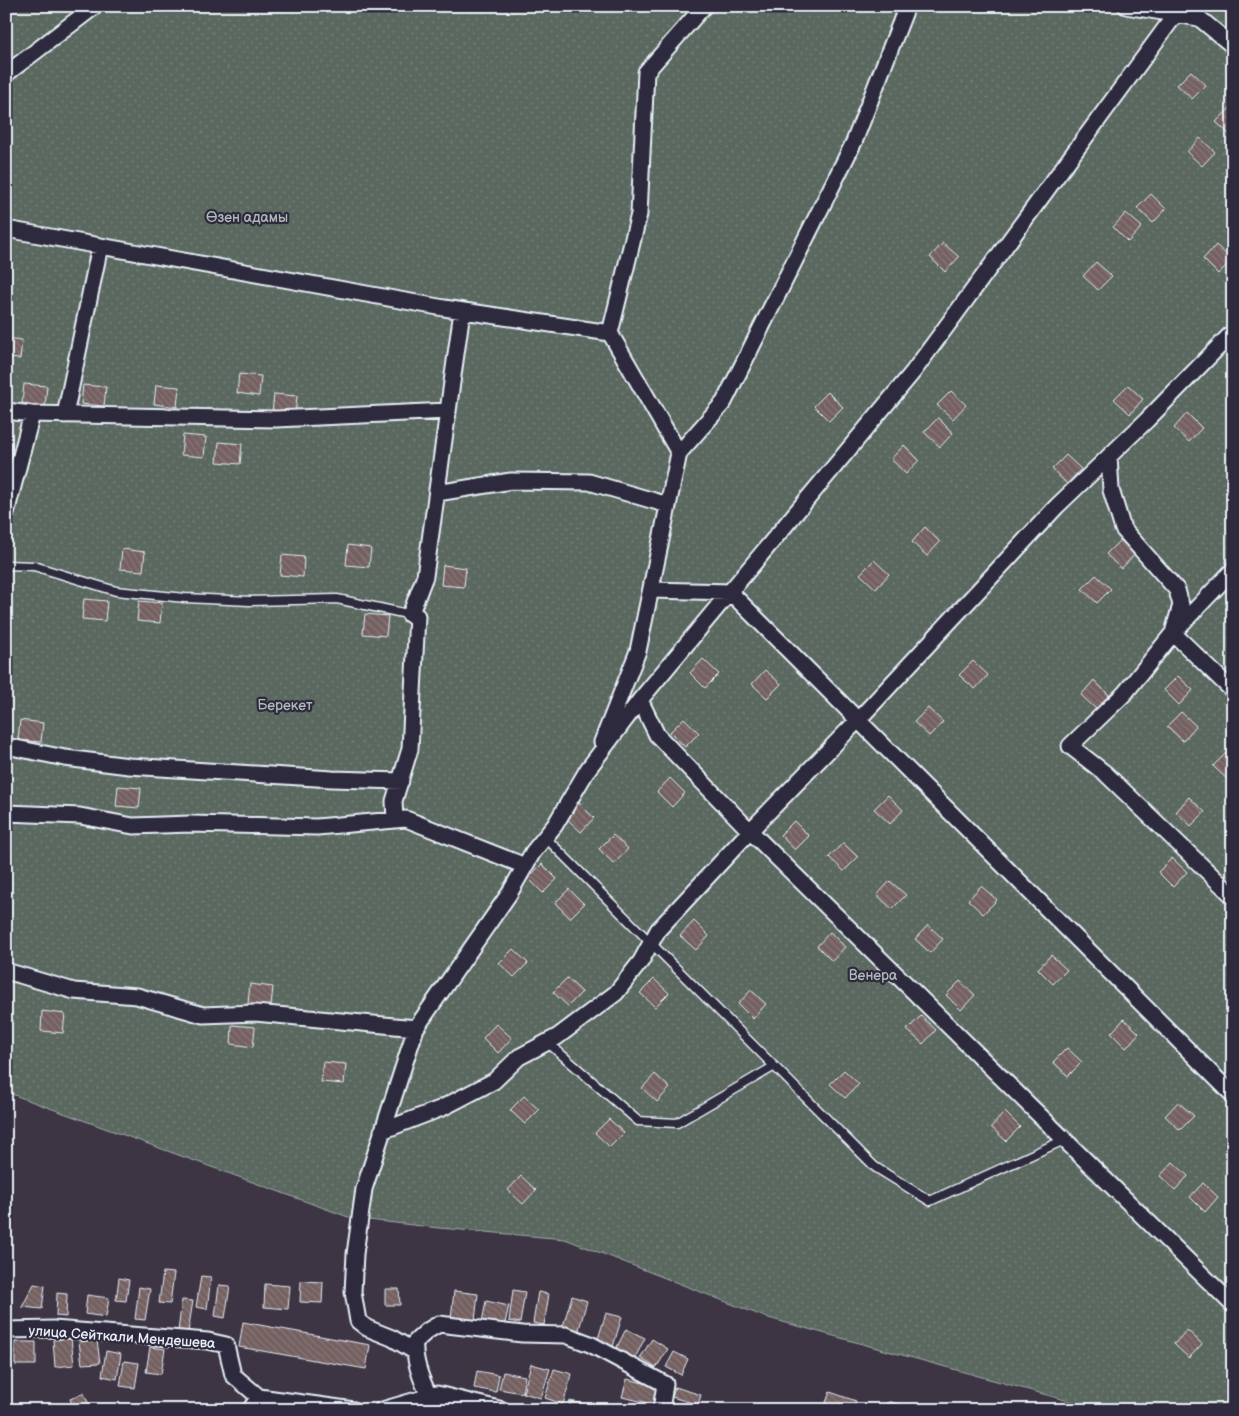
<svg xmlns="http://www.w3.org/2000/svg" width="1239" height="1416" font-family="'Balsamiq Sans',sans-serif">
  <style>
    .garden { fill: url(#garden-dots); stroke: #a1acab }
    .building { fill: url(#building-back-hatch); stroke: #e8f1f8 }
    .lines { fill: none; stroke-linecap: round; stroke-linejoin: round }
    .service-casing { stroke: #e8f1f8; stroke-width: 11 }
    .minor-casing { stroke: #e8f1f8; stroke-width: 19 }
    .service { stroke: #2f2a3d; stroke-width: 8 }
    .minor { stroke: #2f2a3d; stroke-width: 15 }
    .labels { text-anchor: middle; dominant-baseline: central; stroke-width: 4.5; stroke-linejoin: round; paint-order: stroke }
    .park-label { font-size: 14px; fill: #afbaba; stroke: #2f2a3d }
    .street-label { font-size: 14px; fill: #e8f1f8; stroke: #2f2a3d }
  </style>
  <defs>
    <pattern id="garden-dots" width="8" height="8" patternUnits="userSpaceOnUse" patternTransform="scale(1.25)"><rect width="8" height="8" fill="#5a685e"/><path d="M2 2h.1M6 6h.1" fill="none" stroke="#727e76" stroke-width="1.8" stroke-linecap="round"/></pattern>
    <pattern id="building-back-hatch" width="6" height="6" patternUnits="userSpaceOnUse" patternTransform="scale(1.25)"><rect width="6" height="6" fill="#746061"/><path d="M-1 5l2 2M0 0l6 6M5-1l2 2" fill="none" stroke="#887778"/></pattern>
  </defs>
  <rect width="100%" height="100%" fill="#3d3544"/>
  <filter id="ink" filterUnits="userSpaceOnUse"><feTurbulence type="fractalNoise" baseFrequency=".02" numOctaves="2"/><feDisplacementMap in="SourceGraphic" scale="10" xChannelSelector="R" yChannelSelector="G"/><feConvolveMatrix kernelMatrix="1 2 1 2 8 2 1 2 1" color-interpolation-filters="sRGB"/></filter>
  <g filter="url(#ink)">
    <!-- garden -->
    <path class="garden" d="M6,6H1233V1410H1101L765,1317L565,1239L439,1228L351,1218L6,1092Z"/>
    <!-- building -->
    <path class="building" d="M1191,71L1206,85L1192,99L1177,85Z
      M1230,108L1233,111L1232,137L1216,122Z
      M1200,138L1215,152L1202,166L1187,152Z
      M1151,194L1166,209L1153,223L1137,208Z
      M1126,213L1142,227L1128,242L1113,227Z
      M943,243L959,257L945,272L930,257Z
      M1216,245L1232,260L1218,274L1203,259Z
      M1096,262L1112,276L1098,290L1083,276Z
      M6,338L22,340L20,359L6,358Z
      M239,374L261,376L259,396L237,393Z
      M24,384L47,386L45,406L22,403Z
      M83,385L106,387L104,406L81,404Z
      M156,385L179,387L177,407L154,404Z
      M1128,385L1143,399L1130,414L1114,399Z
      M951,391L966,405L953,419L937,405Z
      M828,392L843,407L829,421L814,406Z
      M274,394L297,396L295,416L272,414Z
      M1187,413L1202,428L1189,442L1174,428Z
      M938,418L953,433L940,447L924,432Z
      M183,435L206,437L204,457L181,455Z
      M219,442L242,444L240,464L217,462Z
      M6,443H12L10,463H6Z
      M904,445L919,460L906,474L891,459Z
      M1066,455L1081,469L1067,484L1052,469Z
      M925,527L940,542L927,556L912,542Z
      M1120,540L1135,554L1121,569L1106,554Z
      M348,545L371,548L369,567L346,565Z
      M122,549L145,552L143,571L120,569Z
      M282,555L304,557L303,577L280,575Z
      M874,560L889,574L876,589L860,574Z
      M443,565L466,568L464,587L441,585Z
      M1096,575L1111,589L1097,603L1082,589Z
      M84,599L107,601L105,621L82,619Z
      M139,601L162,603L160,623L137,621Z
      M365,614L388,616L386,636L363,634Z
      M703,659L719,674L705,688L690,673Z
      M973,661L988,675L975,689L959,675Z
      M765,670L781,684L767,698L752,684Z
      M1178,676L1193,690L1179,705L1164,690Z
      M1094,680L1109,695L1096,709L1081,695Z
      M928,708L943,722L929,736L914,722Z
      M1181,712L1196,726L1183,741L1167,726Z
      M684,718L699,733L685,747L670,732Z
      M20,720L43,723L41,742L18,740Z
      M1227,752L1233,757V776L1228,780L1213,766Z
      M670,778L685,793L672,807L657,792Z
      M118,786L141,788L139,808L116,806Z
      M888,795L903,810L890,824L874,809Z
      M1189,797L1205,812L1191,826L1176,812Z
      M579,803L594,818L581,832L566,818Z
      M794,821L809,836L795,850L780,835Z
      M613,835L628,849L614,864L599,849Z
      M843,843L858,857L844,871L829,857Z
      M1172,858L1187,872L1173,887L1158,872Z
      M542,864L557,879L543,893L528,878Z
      M890,881L906,895L892,909L877,895Z
      M981,886L997,900L983,914L968,900Z
      M569,889L584,904L570,918L555,903Z
      M694,921L709,936L696,950L680,936Z
      M928,925L943,939L930,953L915,939Z
      M830,932L845,947L832,961L817,946Z
      M513,949L528,963L514,977L499,963Z
      M1051,955L1067,970L1053,984L1038,969Z
      M567,978L582,992L568,1006L553,992Z
      M654,979L669,993L655,1007L640,993Z
      M960,981L975,995L961,1010L946,995Z
      M250,984L273,987L271,1006L248,1004Z
      M751,990L766,1004L753,1019L738,1004Z
      M42,1011L65,1014L63,1033L41,1031Z
      M921,1016L936,1030L923,1044L907,1030Z
      M1124,1019L1139,1033L1126,1048L1111,1033Z
      M496,1024L512,1038L498,1053L483,1038Z
      M232,1025L255,1027L253,1047L231,1044Z
      M1067,1048L1082,1062L1068,1076L1053,1062Z
      M323,1062L346,1064L344,1084L321,1082Z
      M844,1070L859,1084L845,1098L830,1084Z
      M655,1074L670,1088L657,1102L642,1088Z
      M524,1096L539,1110L525,1124L510,1110Z
      M1178,1102L1194,1116L1180,1130L1165,1116Z
      M1005,1112L1020,1127L1006,1141L991,1127Z
      M609,1119L624,1133L610,1147L595,1133Z
      M1173,1162L1188,1176L1175,1190L1160,1176Z
      M521,1176L536,1190L523,1204L508,1190Z
      M1203,1183L1218,1197L1205,1212L1190,1197Z
      M163,1272L174,1273L170,1304L159,1303Z
      M201,1276L211,1277L207,1309L196,1307Z
      M119,1278L129,1280L126,1301L116,1300Z
      M301,1281L323,1282L322,1303L300,1302Z
      M34,1284L45,1286L42,1309L22,1307Z
      M265,1284L290,1286L288,1309L264,1307Z
      M219,1285L230,1286L225,1318L215,1316Z
      M139,1287L150,1289L145,1320L135,1319Z
      M385,1289H399L400,1305H385Z
      M513,1290L525,1292L520,1323L509,1321Z
      M454,1291L478,1294L475,1321L451,1318Z
      M538,1292L549,1294L544,1325L533,1323Z
      M57,1293L67,1294L66,1317L56,1316Z
      M87,1295L109,1298L106,1317L85,1314Z
      M572,1296L587,1301L578,1333L562,1329Z
      M182,1300L193,1301L188,1332L178,1331Z
      M486,1301L509,1306L504,1327L482,1322Z
      M606,1313L622,1317L612,1350L596,1345Z
      M243,1322L370,1345L366,1369L239,1347Z
      M626,1329L645,1338L634,1360L615,1351Z
      M1187,1330L1202,1344L1189,1358L1174,1344Z
      M71,1338L74,1365L55,1367L53,1340Z
      M652,1339L668,1349L656,1368L640,1358Z
      M97,1340L100,1363L82,1364L79,1342Z
      M15,1342H36V1365H15Z
      M150,1347L165,1349L161,1374L146,1372Z
      M106,1351L121,1354L117,1379L102,1376Z
      M674,1352L688,1359L681,1375L666,1367Z
      M124,1361L139,1363L135,1388L120,1386Z
      M531,1364L550,1369L541,1398L523,1393Z
      M554,1369L572,1374L563,1404L545,1398Z
      M477,1371L499,1375L496,1392L474,1388Z
      M503,1372L525,1376L522,1393L499,1389Z
      M627,1379L657,1386L653,1404L622,1397Z
      M675,1387L701,1395L698,1405L672,1397Z
      M830,1392L856,1401L853,1410H839L825,1405Z
      M84,1393L91,1410H74L70,1399Z
      M570,1401L598,1407L597,1410H569Z"/>
    <g class="lines">
      <defs>
        <path id="service" d="M6,565L34,566L116,591L185,598L250,601L337,599L412,615
          M545,837L875,1167L930,1201L1064,1140
          M547,1042L638,1121L677,1123L773,1067
          M890,1410V1407L901,1410"/>
        <path id="minor" d="M1126,6L1199,18L1233,46
          M6,74L95,6
          M6,229L444,308L610,333
          M6,411L32,414L276,419L448,411
          M65,415L100,246
          M679,453L724,402L854,142L907,6
          M1109,456L1111,490L1123,529L1177,590L1181,605L1174,629
          M437,493L511,481L589,482L668,505
          M6,513L32,414
          M1233,570L1173,633L1125,693L1070,746L1106,774L1233,896
          M651,590L730,592L1233,1095
          M410,615L425,576L462,311
          M1173,633L1233,691
          M640,700L657,735L750,831L1233,1305
          M602,742L638,651L679,453L610,333L639,214L646,72L704,6
          M6,746L65,758L129,766L332,779L401,781
          M6,813L80,816L133,826L190,824L317,827L406,819L525,866
          M395,820L394,801L410,749L417,616
          M6,971L74,991L137,996L203,1015L255,1013L416,1028
          M382,1131L442,1108L494,1081L519,1057L557,1037L616,993L641,961L658,930L750,831L858,720L1057,506L1147,420L1233,332
          M6,1330L53,1329L208,1341L226,1345L233,1375L259,1397L354,1410
          M414,1351L392,1338L367,1328L358,1321L353,1292L355,1254L364,1189L416,1028L509,894L533,852L555,825L588,769L640,700L913,372L1175,15
          M250,1410L259,1397
          M382,1410L437,1394L503,1410
          M436,1410C426,1390 413,1365 415,1342L427,1331L439,1324L522,1334L566,1335L590,1344L665,1384L661,1410"/>
      </defs>
      <!-- service casing -->
      <use href="#service" class="service-casing"/>
      <!-- minor casing -->
      <use href="#minor" class="minor-casing"/>
      <!-- service -->
      <use href="#service" class="service"/>
      <!-- minor -->
      <use href="#minor" class="minor"/>
    </g>
  </g>
  <g class="labels">
    <!-- park labels -->
    <g class="park-label">
      <text x="247" y="217">Өзен адамы</text>
      <text x="285" y="705">Берекет</text>
      <text x="873" y="975">Венера</text>
    </g>
    <!-- street labels -->
    <g class="street-label">
      <text transform="translate(122 1337) rotate(4)">улица Сейткали Мендешева</text>
    </g>
  </g>
  <!-- margin -->
  <rect width="1239" height="1416" fill="none" stroke="#2f2a3d" stroke-width="25"/>
  <rect x="12" y="12" width="1214" height="1391" fill="none" stroke="#e8f1f8" stroke-width="2" filter="url(#ink)"/>
</svg>
